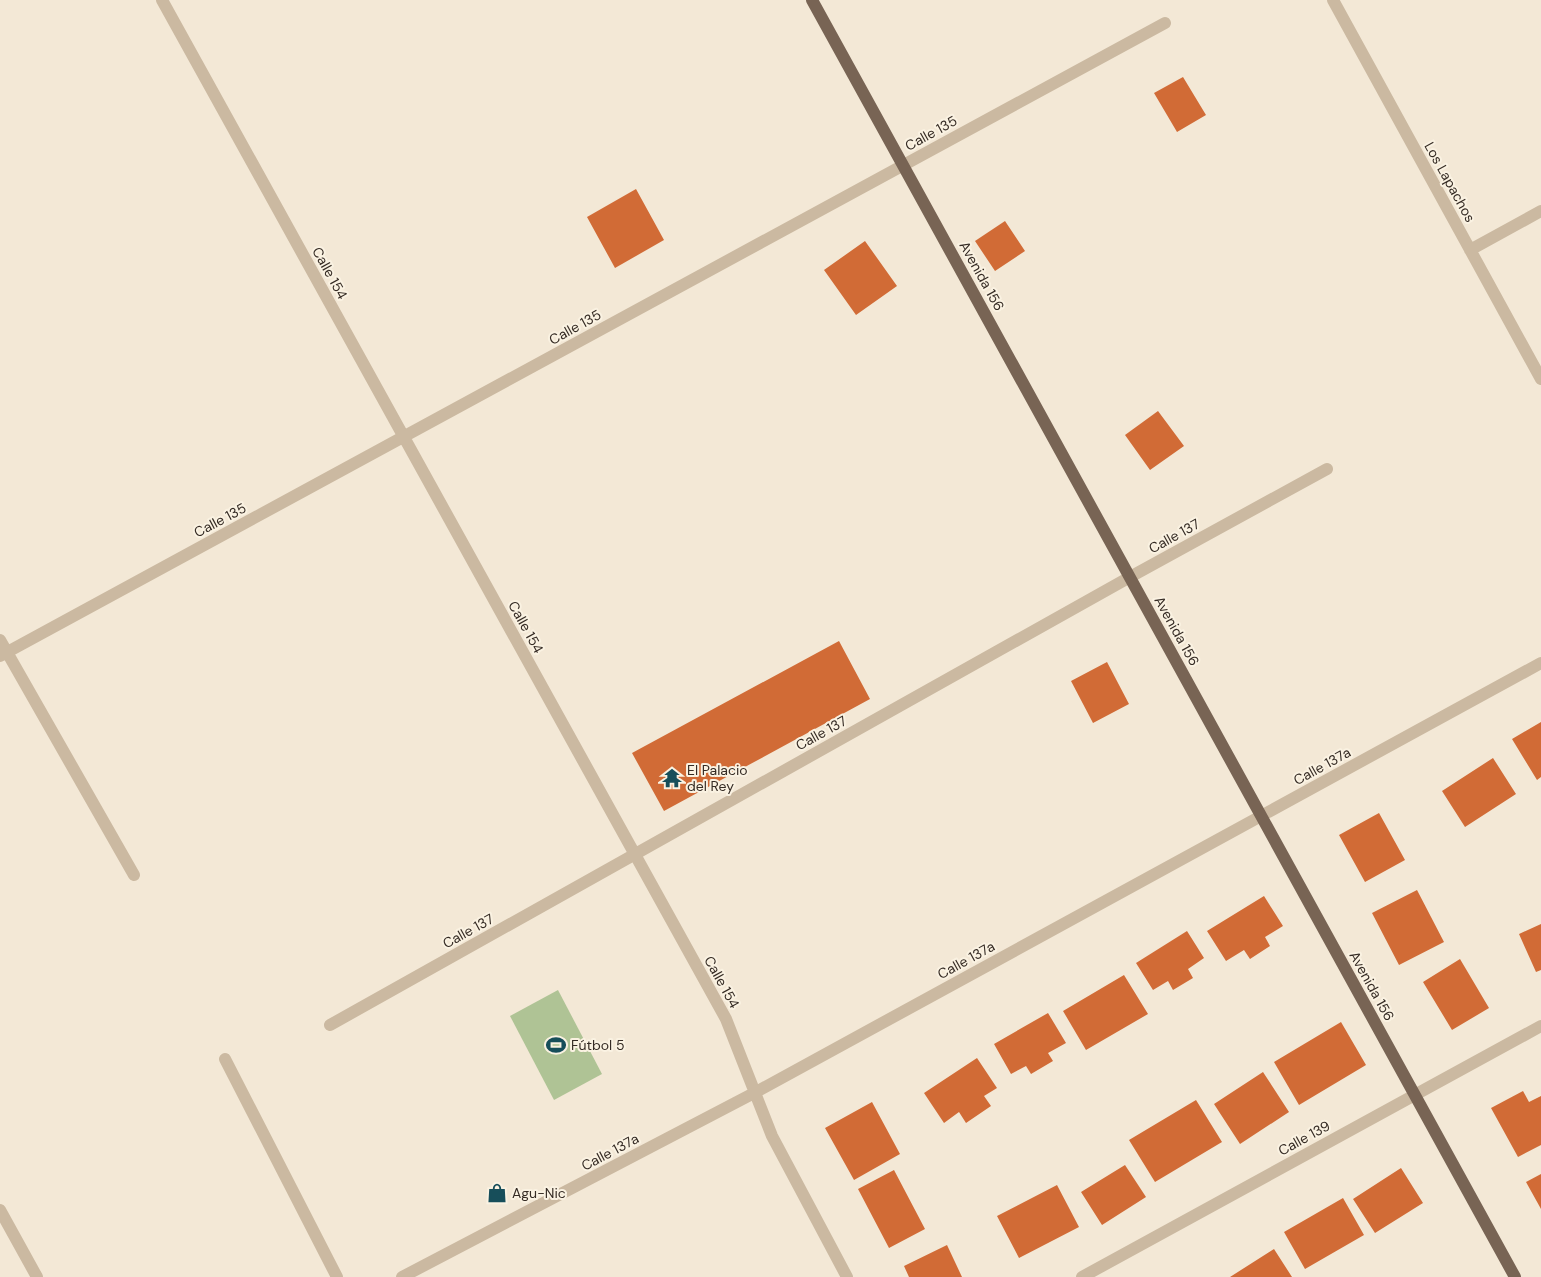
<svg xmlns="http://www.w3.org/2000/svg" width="1541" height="1277" font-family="'DM Sans',sans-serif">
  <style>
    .grass { fill: #afc395 }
    .building { fill: #d16b36 }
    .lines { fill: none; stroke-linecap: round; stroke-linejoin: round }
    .minor { stroke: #cbb9a1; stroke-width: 12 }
    .major { stroke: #786454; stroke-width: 12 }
    .labels { text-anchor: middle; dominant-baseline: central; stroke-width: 4; stroke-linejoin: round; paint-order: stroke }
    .street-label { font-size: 14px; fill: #352b24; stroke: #faf2e2 }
    .poi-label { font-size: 14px; fill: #352b24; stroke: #faf2e2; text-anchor: start }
  </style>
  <rect width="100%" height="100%" fill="#f3e8d6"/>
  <!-- grass -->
  <path class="grass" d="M558,990L602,1074L554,1100L510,1016Z"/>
  <!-- building -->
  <path class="building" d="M1183,77L1206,115L1177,132L1154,93Z
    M636,189L664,240L615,268L587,217Z
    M1005,221L1025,251L995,271L975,241Z
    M865,241L897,286L856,315L824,270Z
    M1158,411L1184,446L1150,470L1125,435Z
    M839,641L870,699L664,811L632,753Z
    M1107,662L1129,704L1093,723L1071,681Z
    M1541,722V777L1537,780L1512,739Z
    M1493,758L1516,794L1465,827L1442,791Z
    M1379,813L1405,860L1365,882L1339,835Z
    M1417,890L1444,942L1399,965L1372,913Z
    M1264,896L1283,926L1265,937L1270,946L1250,959L1244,950L1226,961L1207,931Z
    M1541,924V970L1536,972L1519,934Z
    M1187,931L1204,958L1188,969L1193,978L1173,990L1168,981L1153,990L1136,963Z
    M1460,959L1489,1008L1452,1030L1423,982Z
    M1124,975L1148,1014L1086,1050L1063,1011Z
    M1048,1013L1066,1043L1048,1053L1053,1061L1031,1074L1026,1066L1011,1074L994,1044Z
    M1341,1022L1366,1065L1299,1105L1274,1062Z
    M977,1058L997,1088L984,1096L991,1106L966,1123L959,1112L944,1123L924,1093Z
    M1263,1072L1289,1112L1240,1144L1214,1104Z
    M1523,1091L1529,1102L1541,1096V1145L1518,1157L1491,1108Z
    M1196,1100L1222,1142L1155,1182L1129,1140Z
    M872,1102L900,1154L854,1180L825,1128Z
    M1125,1165L1146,1197L1102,1225L1081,1192Z
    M1401,1168L1423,1203L1375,1233L1353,1199Z
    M894,1170L925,1229L889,1248L858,1189Z
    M1541,1174V1209L1526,1182Z
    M1057,1185L1079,1227L1019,1258L997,1216Z
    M1343,1198L1364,1235L1305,1269L1284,1232Z
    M947,1245L962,1277H909L904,1266Z
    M1274,1249L1292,1277H1230Z"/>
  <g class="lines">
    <!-- minor -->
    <path class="minor" d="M162,0L726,1019L772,1136L847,1277
      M1333,0L1541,379
      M1470,250L1541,211
      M0,640L134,875
      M0,656L1165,23
      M330,1025L1130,577L1327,469
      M225,1059L337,1277
      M0,1210L37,1277
      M402,1277L756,1092L1541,663
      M1082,1277L1541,1026"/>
    <!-- major -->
    <path class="major" d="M812,0L1515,1277"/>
  </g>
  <!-- icons -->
  <defs>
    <symbol id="temple-bare" viewBox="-9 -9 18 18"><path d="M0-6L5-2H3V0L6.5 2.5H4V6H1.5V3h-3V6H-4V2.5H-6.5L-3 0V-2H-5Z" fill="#174e5a" stroke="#faf2e2" stroke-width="2.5" paint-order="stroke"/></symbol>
    <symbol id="stadium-bare" viewBox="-9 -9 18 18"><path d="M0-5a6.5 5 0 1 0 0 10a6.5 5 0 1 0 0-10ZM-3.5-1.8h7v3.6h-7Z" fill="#174e5a" stroke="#faf2e2" stroke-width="2.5" paint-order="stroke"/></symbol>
    <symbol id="shop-bare" viewBox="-9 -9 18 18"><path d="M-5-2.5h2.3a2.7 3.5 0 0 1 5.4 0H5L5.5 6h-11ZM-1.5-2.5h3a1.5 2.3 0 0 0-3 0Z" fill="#174e5a" stroke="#faf2e2" stroke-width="2.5" paint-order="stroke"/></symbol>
  </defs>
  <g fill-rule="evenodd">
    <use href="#temple-bare" x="658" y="764" width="28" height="28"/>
    <use href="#stadium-bare" x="542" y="1031" width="28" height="28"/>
    <use href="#shop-bare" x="483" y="1179" width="28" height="28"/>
  </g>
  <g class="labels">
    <!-- street labels -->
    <g class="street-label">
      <text transform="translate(931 133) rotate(-29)">Calle 135</text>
      <text transform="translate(1450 182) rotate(61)">Los Lapachos</text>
      <text transform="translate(330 273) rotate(61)">Calle 154</text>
      <text transform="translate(982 276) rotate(61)">Avenida 156</text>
      <text transform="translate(575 327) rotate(-29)">Calle 135</text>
      <text transform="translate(220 520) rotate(-28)">Calle 135</text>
      <text transform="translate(1174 536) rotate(-29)">Calle 137</text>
      <text transform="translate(526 627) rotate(61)">Calle 154</text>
      <text transform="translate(1177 631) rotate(61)">Avenida 156</text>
      <text transform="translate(821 733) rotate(-29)">Calle 137</text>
      <text transform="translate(1322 766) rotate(-29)">Calle 137a</text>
      <text transform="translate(468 931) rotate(-29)">Calle 137</text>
      <text transform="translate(966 960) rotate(-29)">Calle 137a</text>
      <text transform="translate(722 982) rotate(61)">Calle 154</text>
      <text transform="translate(1372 986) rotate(61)">Avenida 156</text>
      <text transform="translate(1304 1138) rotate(-29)">Calle 139</text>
      <text transform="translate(610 1152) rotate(-28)">Calle 137a</text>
    </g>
    <!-- poi labels -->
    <g class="poi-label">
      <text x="687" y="770">El Palacio<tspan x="687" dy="16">del Rey</tspan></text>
      <text x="571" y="1045">Fútbol 5</text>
      <text x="512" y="1193">Agu-Nic</text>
    </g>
  </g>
</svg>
